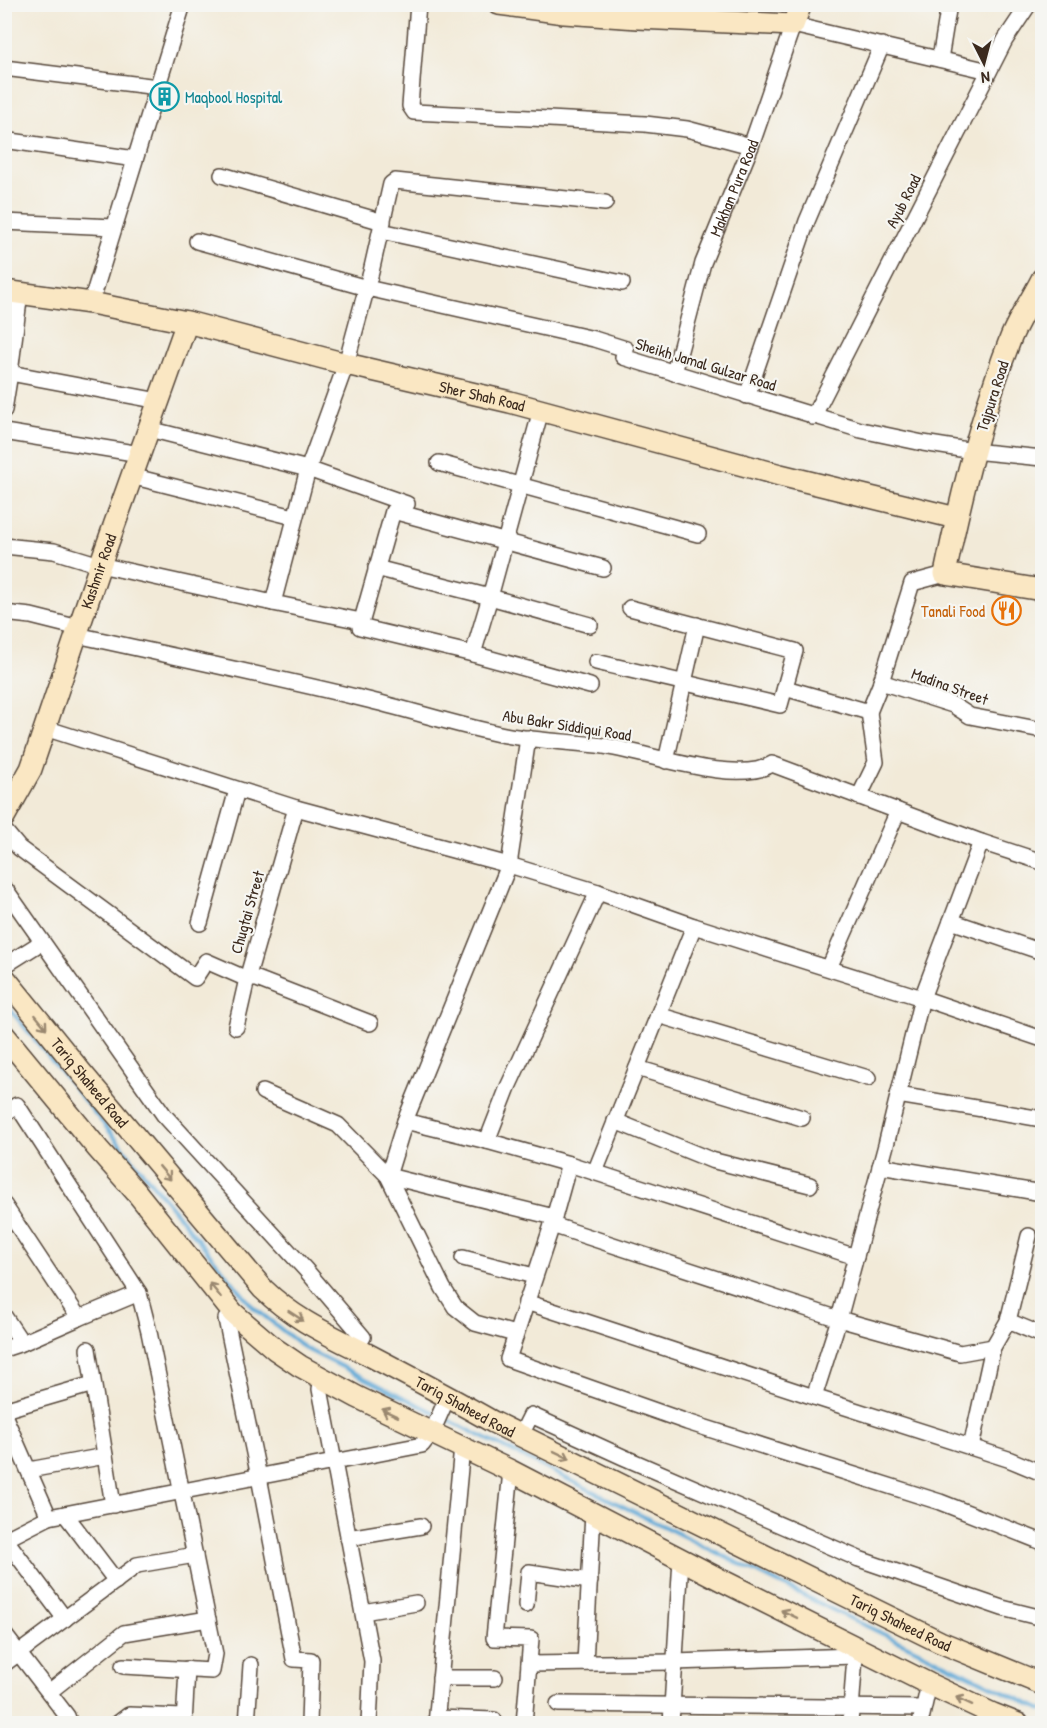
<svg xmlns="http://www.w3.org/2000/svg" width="1047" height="1728" font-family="'Patrick Hand',sans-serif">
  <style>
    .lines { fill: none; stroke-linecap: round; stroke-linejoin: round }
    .stream { stroke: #5fa9d7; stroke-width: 4 }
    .street-casing { stroke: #56473a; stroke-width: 18 }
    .secondary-casing { stroke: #56473a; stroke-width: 24 }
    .street { stroke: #fff; stroke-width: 15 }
    .secondary { stroke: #fae7c3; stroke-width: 21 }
    .oneway { stroke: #9a8870 }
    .labels { text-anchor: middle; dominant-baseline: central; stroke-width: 4.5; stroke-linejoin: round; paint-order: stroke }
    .culture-label { font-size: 16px; fill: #0d838f; stroke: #f6f6f2; text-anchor: start }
    .street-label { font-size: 16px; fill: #3b2a1e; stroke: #f6f6f2 }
    .food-label { font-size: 16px; fill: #c56008; stroke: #f6f6f2; text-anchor: end }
  </style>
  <rect width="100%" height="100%" fill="#f6f6f2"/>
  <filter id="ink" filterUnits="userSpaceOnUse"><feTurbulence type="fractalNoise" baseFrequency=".0167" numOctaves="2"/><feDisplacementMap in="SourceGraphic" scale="12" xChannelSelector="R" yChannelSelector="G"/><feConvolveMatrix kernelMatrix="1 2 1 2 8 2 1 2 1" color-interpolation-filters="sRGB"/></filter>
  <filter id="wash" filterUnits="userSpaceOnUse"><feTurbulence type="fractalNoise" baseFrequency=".008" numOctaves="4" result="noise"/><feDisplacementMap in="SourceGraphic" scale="24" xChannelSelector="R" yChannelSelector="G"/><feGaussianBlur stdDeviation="1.35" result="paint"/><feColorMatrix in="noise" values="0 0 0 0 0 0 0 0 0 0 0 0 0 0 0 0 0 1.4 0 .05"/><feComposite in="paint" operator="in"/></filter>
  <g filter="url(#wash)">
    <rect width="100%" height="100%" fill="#f2ead8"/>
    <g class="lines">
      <!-- stream -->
      <path class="stream" d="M4,1002L253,1307L306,1349L435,1413
        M442,1417L837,1612L1042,1710"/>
    </g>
  </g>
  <g filter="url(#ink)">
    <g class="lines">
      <defs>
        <g id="street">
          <path d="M418,4L410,106L414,112L645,124L687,129L751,146"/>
          <path d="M940,59L949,4"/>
          <path d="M4,68L158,87"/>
          <path d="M4,140L135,159"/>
          <path d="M222,175L383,222"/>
          <path d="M4,222L114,227"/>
          <path d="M381,231L622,283"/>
          <path d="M197,241L367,288L594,339L626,349L623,357L861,430L923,443L973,451L1042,458"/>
          <path d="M20,292L10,373L159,401"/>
          <path d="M91,303L183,4"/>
          <path id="s1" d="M674,373L703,263L751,146L793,25L989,71"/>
          <path d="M747,396L807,221L882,45"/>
          <path d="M4,410L10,373"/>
          <path d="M541,410L490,597L473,654L590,686"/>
          <path d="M813,417L1005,40L1029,4"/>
          <path d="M149,429L308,469L407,504"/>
          <path d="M4,432L140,454"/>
          <path d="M439,463L698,534"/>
          <path d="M131,476L294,517"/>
          <path d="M4,546L54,551L100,565L273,603"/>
          <path d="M376,568L490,597L590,625"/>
          <path d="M4,613L31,616L79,628"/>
          <path d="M361,621L273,603L308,469L346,364L371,272L391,184L395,181L605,203"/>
          <path d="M77,635C172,656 269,676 364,699C411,710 458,726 505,735C538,741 571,742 604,746C645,752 737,786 772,764L981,842L1042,862"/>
          <path d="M473,654L360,627L393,511L603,568"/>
          <path d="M596,662L780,705L795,651L630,608"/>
          <path d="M881,682L953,705L970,716L1042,730"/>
          <path d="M785,688L869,712L880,685L912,583L945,574"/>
          <path d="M45,728L296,808L509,865L598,892L694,926L922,998L1042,1039"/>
          <path d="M528,738L509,865L405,1121L388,1176L554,1217"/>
          <path d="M666,761L697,625"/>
          <path d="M859,797L876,762L869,712"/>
          <path d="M4,830L19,848L195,978L206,961L247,979H257L370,1023"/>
          <path d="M6,890L164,1115L305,1269L363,1337L355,1348"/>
          <path d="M951,921L1042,952"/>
          <path d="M200,923L237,790"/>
          <path d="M4,966L42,942"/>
          <path d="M829,968L898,811"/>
          <path d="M658,1015L868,1078"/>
          <path d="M236,1027L247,979L296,808"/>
          <path d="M637,1068L802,1118"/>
          <path d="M263,1092L338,1125L388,1176L443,1288L455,1307L475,1323L515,1334"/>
          <path d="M898,1095L1042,1119"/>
          <path d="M4,1114L17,1105L139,1293L149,1332L215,1654L212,1671L123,1666"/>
          <path d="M405,1121L487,1141L508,1087L598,892"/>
          <path d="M615,1121L711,1160L810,1185"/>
          <path d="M487,1141L569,1164L552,1225L508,1359L687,1422L940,1502L1042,1542"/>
          <path d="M569,1164L856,1257"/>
          <path d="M880,1166L1042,1193"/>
          <path d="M595,1172L694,926"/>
          <path d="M4,1205L79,1318L22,1343L4,1316"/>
          <path d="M552,1225L839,1319L960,1353L993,1347"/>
          <path d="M463,1258L534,1276"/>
          <path d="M526,1302L814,1397L1008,1459L1042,1473"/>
          <path d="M233,1313L226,1319L259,1477L294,1659L311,1660L309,1724"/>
          <path d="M79,1318L139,1293"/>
          <path d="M1008,1321L1042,1335"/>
          <path d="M4,1349L22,1343"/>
          <path d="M88,1349L113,1505"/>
          <path d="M322,1378L320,1389L334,1462L422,1445L432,1432L448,1396"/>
          <path d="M814,1397L839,1319L886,1145L922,998L981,842"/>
          <path d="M4,1410L93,1384"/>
          <path d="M4,1415L49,1517"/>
          <path d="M521,1435L531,1415L623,1457L859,1559L1002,1608L1042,1618"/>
          <path d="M971,1447L993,1347L1008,1321L1029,1236"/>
          <path d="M29,1470L105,1456"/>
          <path d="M511,1471L494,1638L531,1639L524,1724"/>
          <path d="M65,1514L116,1581"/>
          <path d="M348,1538L421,1526"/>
          <path d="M4,1540L49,1517L334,1462L372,1661L369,1724"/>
          <path d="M6,1540L65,1619"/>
          <path d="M526,1605L529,1572L590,1581"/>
          <path d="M363,1612L416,1603"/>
          <path d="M4,1634L67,1716L70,1724"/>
          <path d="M585,1663L593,1513"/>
          <path d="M4,1664L137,1565L195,1555"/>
          <path d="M529,1664L674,1662L855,1656L857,1647"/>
          <path d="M440,1678H495"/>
          <path d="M49,1692L124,1633L208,1619"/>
          <path d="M558,1704L923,1708"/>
          <path d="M437,1718L494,1720"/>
          <path d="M117,1724L129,1715L184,1717"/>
          <path d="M184,1724L187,1669"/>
          <path d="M247,1724L251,1665"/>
          <path d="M436,1724L462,1447"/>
          <path d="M671,1724L681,1559"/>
          <path d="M850,1724L855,1656"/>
          <path d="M920,1724L929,1684"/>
        </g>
        <g id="secondary">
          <path d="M499,4L564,13L638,18L793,25L801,4"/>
          <path d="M1042,279C1032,299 1018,319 1010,340C981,415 961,495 945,574L1042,590"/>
          <path id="s2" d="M4,291L91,303L187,322L346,364L510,402L780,475L956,518"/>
          <path id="s3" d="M4,817L31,769L100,565L187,322"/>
          <path id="s4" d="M4,977L81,1072L263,1289C295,1320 328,1334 367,1354C409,1376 451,1398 493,1422L940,1642L1042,1684"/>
          <path d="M4,1035L98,1149L137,1193L233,1313L275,1349L300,1366L357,1397L511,1471L721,1580L929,1684L993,1714L1018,1724"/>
        </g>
      </defs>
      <!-- street casing -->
      <use href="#street" class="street-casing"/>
      <!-- secondary casing -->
      <use href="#secondary" class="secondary-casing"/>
      <!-- street -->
      <use href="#street" class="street"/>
      <!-- secondary -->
      <use href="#secondary" class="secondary"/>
    </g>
    <!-- one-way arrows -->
    <defs><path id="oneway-shaft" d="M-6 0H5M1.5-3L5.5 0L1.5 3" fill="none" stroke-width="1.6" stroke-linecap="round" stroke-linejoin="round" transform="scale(1.5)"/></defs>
    <g class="oneway">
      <use href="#oneway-shaft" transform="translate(41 1022) rotate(51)"/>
      <use href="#oneway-shaft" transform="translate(165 1173) rotate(50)"/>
      <use href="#oneway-shaft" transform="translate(215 1290) rotate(-129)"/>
      <use href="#oneway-shaft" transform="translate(296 1316) rotate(33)"/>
      <use href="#oneway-shaft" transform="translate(390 1413) rotate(-155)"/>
      <use href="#oneway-shaft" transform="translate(562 1455) rotate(26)"/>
      <use href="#oneway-shaft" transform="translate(789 1614) rotate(-154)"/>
      <use href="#oneway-shaft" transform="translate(964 1701) rotate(-155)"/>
    </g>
  </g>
  <!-- icons -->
  <defs>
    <symbol id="building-ring" viewBox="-11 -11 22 22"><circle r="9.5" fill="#f6f6f2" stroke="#0f9aa8" stroke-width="1.5"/><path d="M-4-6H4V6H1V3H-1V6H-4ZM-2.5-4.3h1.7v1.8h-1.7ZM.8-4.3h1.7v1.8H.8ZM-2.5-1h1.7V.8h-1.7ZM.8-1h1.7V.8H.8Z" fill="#0f9aa8"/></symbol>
    <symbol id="restaurant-ring" viewBox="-11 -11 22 22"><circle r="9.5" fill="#f6f6f2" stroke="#e8710a" stroke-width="1.5"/><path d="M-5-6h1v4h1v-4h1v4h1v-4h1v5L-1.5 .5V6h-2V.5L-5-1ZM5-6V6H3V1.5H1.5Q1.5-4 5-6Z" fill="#e8710a"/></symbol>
  </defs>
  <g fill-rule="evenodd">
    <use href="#building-ring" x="148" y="80" width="33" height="33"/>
    <use href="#restaurant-ring" x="990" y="594" width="33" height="33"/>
  </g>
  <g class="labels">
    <!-- culture labels -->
    <g class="culture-label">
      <text x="185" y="97">Maqbool Hospital</text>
    </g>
    <!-- street labels -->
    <g class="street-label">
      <text stroke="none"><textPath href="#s1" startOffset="195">Makhan Pura Road</textPath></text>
      <text transform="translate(903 201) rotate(-63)">Ayub Road</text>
      <text transform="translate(706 364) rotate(17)">Sheikh Jamal Gulzar Road</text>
      <text stroke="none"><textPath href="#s2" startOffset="490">Sher Shah Road</textPath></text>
      <text transform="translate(992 396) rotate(-72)">Tajpura Road</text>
      <text stroke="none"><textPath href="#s3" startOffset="264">Kashmir Road</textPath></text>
      <text transform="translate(950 686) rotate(20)">Madina Street</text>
      <text transform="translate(567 725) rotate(9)">Abu Bakr Siddiqui Road</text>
      <text transform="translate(247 912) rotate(-74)">Chugtai Street</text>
      <text stroke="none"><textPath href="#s4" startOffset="136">Tariq Shaheed Road</textPath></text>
      <text stroke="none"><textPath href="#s4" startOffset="640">Tariq Shaheed Road</textPath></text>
      <text stroke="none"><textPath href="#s4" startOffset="1126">Tariq Shaheed Road</textPath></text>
    </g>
    <!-- food labels -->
    <g class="food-label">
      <text x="985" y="611">Tanali Food</text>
    </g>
  </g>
  <!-- margin -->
  <rect width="1047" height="1728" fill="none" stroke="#f6f6f2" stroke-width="24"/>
  <!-- north arrow -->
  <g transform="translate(984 63) rotate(174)" stroke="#f6f6f2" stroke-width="4.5" paint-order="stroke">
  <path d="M0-4.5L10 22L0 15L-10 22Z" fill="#3b2a1e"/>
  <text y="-9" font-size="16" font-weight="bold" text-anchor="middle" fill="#3b2a1e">N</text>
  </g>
</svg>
